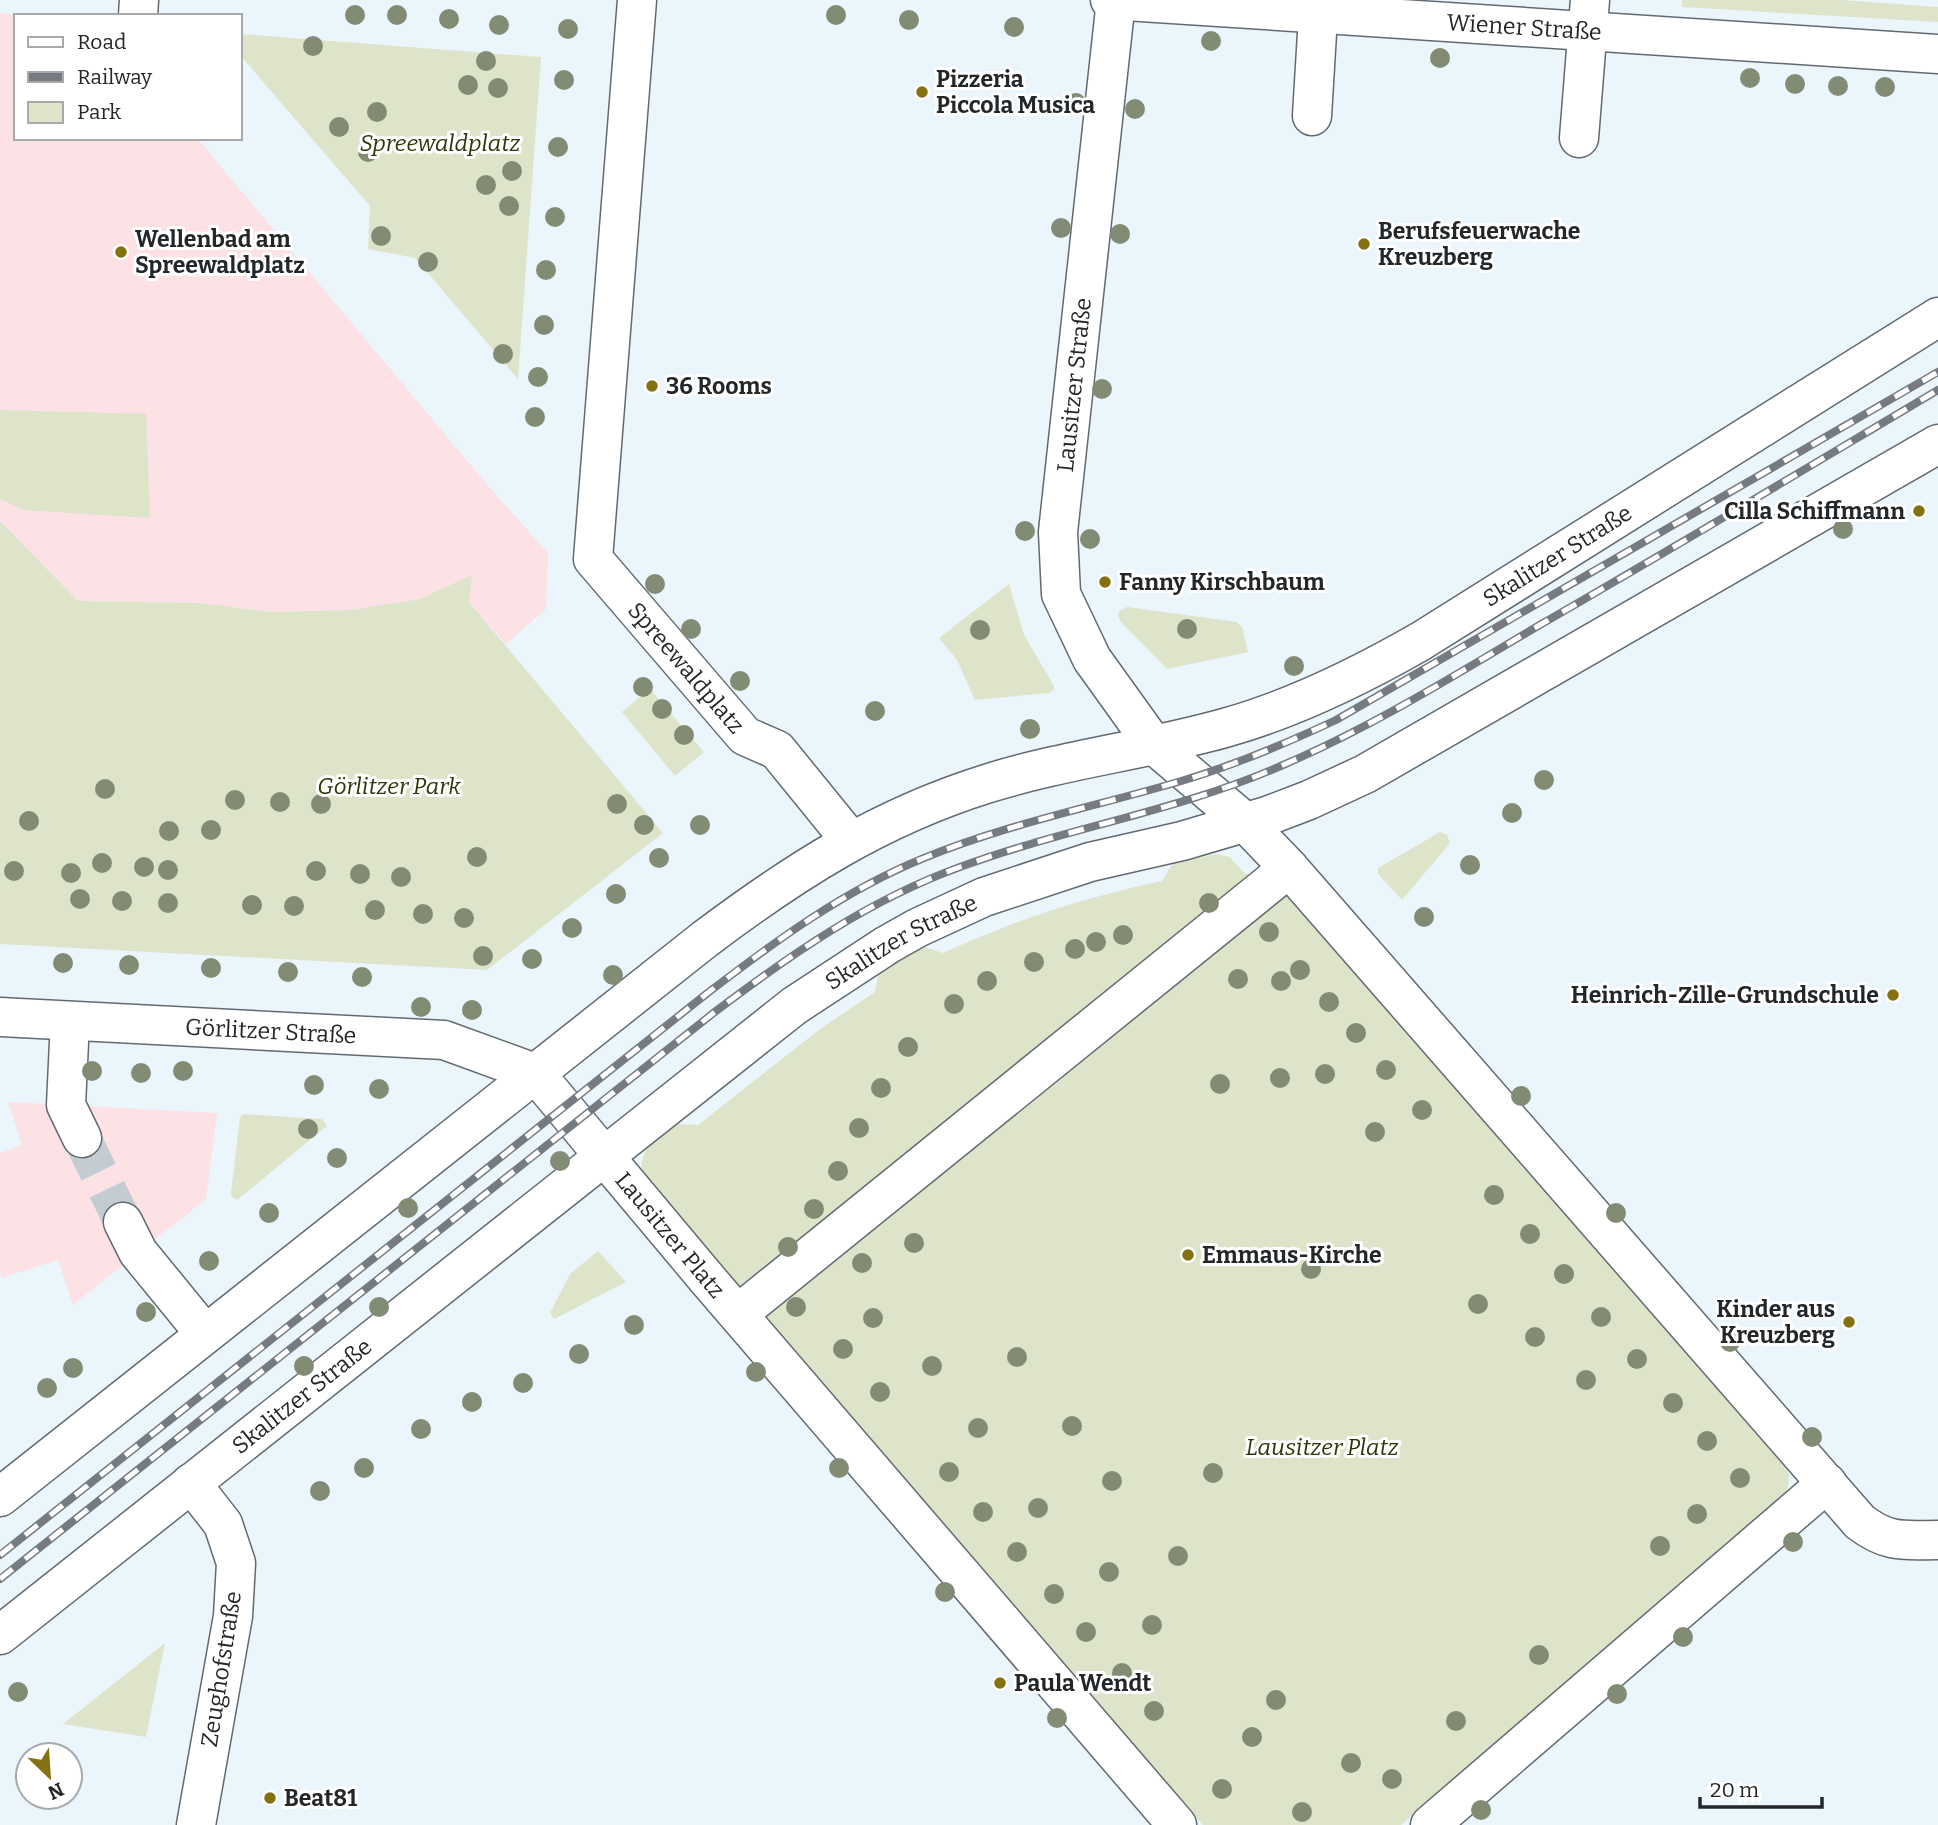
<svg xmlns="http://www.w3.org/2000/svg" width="1938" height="1825" font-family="Bitter,serif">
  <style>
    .commercial { fill: #fce1e5 }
    .green { fill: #dde4ca }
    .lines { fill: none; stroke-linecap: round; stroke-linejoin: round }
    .minor-tunnel { stroke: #c3ccd2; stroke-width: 38; stroke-dasharray: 38 19; stroke-linecap: butt }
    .minor-casing { stroke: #626a71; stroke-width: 41 }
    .major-casing { stroke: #626a71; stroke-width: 41 }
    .minor { stroke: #fff; stroke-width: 38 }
    .major { stroke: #fff; stroke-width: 38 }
    .rail-casing { stroke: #757b80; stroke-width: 8 }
    .rail { stroke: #fff; stroke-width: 5; stroke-dasharray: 16; stroke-linecap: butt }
    .tree { fill: #828c75 }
    .poi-dot { fill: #847111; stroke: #fff; stroke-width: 2.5 }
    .labels { text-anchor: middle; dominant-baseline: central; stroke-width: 6; stroke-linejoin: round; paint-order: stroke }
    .street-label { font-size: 23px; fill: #23272a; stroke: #fff }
    .poi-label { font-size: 23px; font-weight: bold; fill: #23272a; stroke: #fff; text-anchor: start }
    .park-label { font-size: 23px; font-style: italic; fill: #2d3606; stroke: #fff }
  </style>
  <rect width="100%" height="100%" fill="#ebf5fc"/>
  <!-- commercial -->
  <path class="commercial" d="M0,13L23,16H16V138H197L489,487L548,553L546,609L506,644L469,602L471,576L420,599L351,610L272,612L197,603L78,601L0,521Z
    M8,1102L217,1113L206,1199L73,1305L58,1260L2,1278L0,1271V1153L22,1145Z"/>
  <!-- green -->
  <path class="green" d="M1682,0H1841L1938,7V22L1682,7Z
    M240,34L541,57L518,379L415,258L368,249L370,206L240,55Z
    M0,410L146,414L150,518L23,510L0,499Z
    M0,521L78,601L198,603L272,612L351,610L420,599L472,575L469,602L663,833L487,970L0,944Z
    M1009,584L1024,635L1054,686L1053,690L1049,693L975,700L957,660L939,638Z
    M1127,607L1237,622L1242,627L1248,652L1167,669L1121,622L1118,616L1119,611Z
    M650,689L704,752L675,776L622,712Z
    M1440,832L1447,835L1450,843L1402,900L1378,874V868Z
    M1217,854L1230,857L1243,872L1290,895L1742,1416L1745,1414C1764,1435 1805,1467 1782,1499C1772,1512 1749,1527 1736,1539L1733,1537L1572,1676L1573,1682L1513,1728L1401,1825H1203L1093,1698L1090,1699L642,1175C639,1146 656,1139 676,1124L698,1125L820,1029L875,992L879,971L924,947L943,953C1014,920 1086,897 1162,881L1173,863Z
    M243,1114L322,1119L327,1126L237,1200L232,1197L231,1193L240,1118Z
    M598,1251L626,1282L554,1319L550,1313L570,1274Z
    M165,1643L146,1737L63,1724Z"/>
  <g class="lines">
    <!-- minor-tunnel -->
    <path class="minor-tunnel" d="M82,1138L123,1222"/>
    <defs>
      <g id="minor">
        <path id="s1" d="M637,0L593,559L745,736L777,750L851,841"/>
        <path id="s2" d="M1110,0L1938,54"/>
        <path d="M1116,0L1058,532L1061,594L1092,659L1153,744"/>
        <path d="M138,16L139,0"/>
        <path d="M1312,116L1319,0"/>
        <path d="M1579,138L1590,0"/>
        <path d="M1245,822L1289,868L1860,1522C1889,1544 1904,1540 1938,1540"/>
        <path id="s3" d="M0,1017L444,1040L535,1073"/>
        <path d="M70,1021L66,1105L82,1138"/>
        <path id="s4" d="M604,1156L708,1280L1177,1825"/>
        <path d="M123,1222L138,1252L205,1334"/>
        <path d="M738,1314L1289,868"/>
        <path d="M191,1483L223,1524L236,1563L233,1616L196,1825"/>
        <path d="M1430,1825L1827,1483"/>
      </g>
      <g id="major">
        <path d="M1153,744L1245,822"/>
        <path d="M535,1073L604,1156"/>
        <path id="s5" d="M0,1497L705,939C794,872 878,818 986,784C1065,759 1148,750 1228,727C1295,708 1360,676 1421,641L1938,317"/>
        <path id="s6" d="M0,1635L794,1006L887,945L917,928L984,897L1090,862L1182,841L1267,816L1309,800L1365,774L1938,444"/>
      </g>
    </defs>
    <!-- minor casing -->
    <use href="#minor" class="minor-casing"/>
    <!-- major casing -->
    <use href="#major" class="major-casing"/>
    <!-- minor -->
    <use href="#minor" class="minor"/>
    <!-- major -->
    <use href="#major" class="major"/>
    <defs>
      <path id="rail" d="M0,1555L705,995C774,942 843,891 924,858C1007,824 1093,807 1178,782C1232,766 1285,744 1336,720L1938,372
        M0,1579L716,1011C793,953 869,900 960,867C1066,828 1179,811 1283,765C1372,727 1455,675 1538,626C1672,549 1805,469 1938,390"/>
    </defs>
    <!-- rail casing -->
    <use href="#rail" class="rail-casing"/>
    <!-- rail -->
    <use href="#rail" class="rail"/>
  </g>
  <!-- trees -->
  <g class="tree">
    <circle cx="355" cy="15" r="10"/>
    <circle cx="397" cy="15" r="10"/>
    <circle cx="836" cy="15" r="10"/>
    <circle cx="449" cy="19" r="10"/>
    <circle cx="909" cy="20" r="10"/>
    <circle cx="499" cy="25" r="10"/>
    <circle cx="1014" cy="27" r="10"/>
    <circle cx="568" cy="29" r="10"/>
    <circle cx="1211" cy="41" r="10"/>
    <circle cx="313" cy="46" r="10"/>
    <circle cx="1440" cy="58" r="10"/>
    <circle cx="486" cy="61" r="10"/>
    <circle cx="1750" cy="78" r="10"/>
    <circle cx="564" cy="80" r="10"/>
    <circle cx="1795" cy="84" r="10"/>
    <circle cx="468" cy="85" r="10"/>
    <circle cx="1838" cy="86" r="10"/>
    <circle cx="1885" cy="87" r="10"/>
    <circle cx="498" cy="88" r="10"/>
    <circle cx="1076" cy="103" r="10"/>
    <circle cx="1135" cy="109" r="10"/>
    <circle cx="377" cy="112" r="10"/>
    <circle cx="339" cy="127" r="10"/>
    <circle cx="558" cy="147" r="10"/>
    <circle cx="368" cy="152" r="10"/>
    <circle cx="512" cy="171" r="10"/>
    <circle cx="486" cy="185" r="10"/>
    <circle cx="509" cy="206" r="10"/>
    <circle cx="555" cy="217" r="10"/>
    <circle cx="1061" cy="228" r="10"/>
    <circle cx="1120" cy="234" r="10"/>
    <circle cx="381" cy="236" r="10"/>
    <circle cx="428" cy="262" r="10"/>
    <circle cx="546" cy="270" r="10"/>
    <circle cx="544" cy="325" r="10"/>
    <circle cx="503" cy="354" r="10"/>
    <circle cx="538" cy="377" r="10"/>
    <circle cx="1102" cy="389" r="10"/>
    <circle cx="535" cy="417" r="10"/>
    <circle cx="1843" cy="529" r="10"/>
    <circle cx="1025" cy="531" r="10"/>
    <circle cx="1090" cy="539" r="10"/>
    <circle cx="655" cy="584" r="10"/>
    <circle cx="691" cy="629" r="10"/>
    <circle cx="1187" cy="629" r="10"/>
    <circle cx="980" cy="630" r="10"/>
    <circle cx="1294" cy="666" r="10"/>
    <circle cx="740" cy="681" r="10"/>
    <circle cx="643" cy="687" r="10"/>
    <circle cx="662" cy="709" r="10"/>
    <circle cx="875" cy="711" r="10"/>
    <circle cx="1030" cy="729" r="10"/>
    <circle cx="684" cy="735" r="10"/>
    <circle cx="1544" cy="780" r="10"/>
    <circle cx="105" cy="789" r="10"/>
    <circle cx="235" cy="800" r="10"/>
    <circle cx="280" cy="802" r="10"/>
    <circle cx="321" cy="804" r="10"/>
    <circle cx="617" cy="804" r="10"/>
    <circle cx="1512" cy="813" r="10"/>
    <circle cx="29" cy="821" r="10"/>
    <circle cx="644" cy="825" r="10"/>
    <circle cx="700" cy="825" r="10"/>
    <circle cx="211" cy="830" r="10"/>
    <circle cx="169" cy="831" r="10"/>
    <circle cx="477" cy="857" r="10"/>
    <circle cx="659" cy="858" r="10"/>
    <circle cx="102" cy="863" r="10"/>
    <circle cx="1470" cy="865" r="10"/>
    <circle cx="144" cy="867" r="10"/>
    <circle cx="168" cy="870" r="10"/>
    <circle cx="14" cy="871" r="10"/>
    <circle cx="316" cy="871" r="10"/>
    <circle cx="71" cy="873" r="10"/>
    <circle cx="360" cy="874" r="10"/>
    <circle cx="401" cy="877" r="10"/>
    <circle cx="616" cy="894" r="10"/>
    <circle cx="80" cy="899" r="10"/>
    <circle cx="122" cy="901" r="10"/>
    <circle cx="168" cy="903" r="10"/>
    <circle cx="1209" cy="903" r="10"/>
    <circle cx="252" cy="905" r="10"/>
    <circle cx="294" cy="906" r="10"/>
    <circle cx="375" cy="910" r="10"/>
    <circle cx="423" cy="914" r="10"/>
    <circle cx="1424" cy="917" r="10"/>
    <circle cx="464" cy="918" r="10"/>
    <circle cx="572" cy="928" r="10"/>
    <circle cx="1269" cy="932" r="10"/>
    <circle cx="1123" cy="935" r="10"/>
    <circle cx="1096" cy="942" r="10"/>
    <circle cx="1075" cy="949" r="10"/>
    <circle cx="483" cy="956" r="10"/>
    <circle cx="532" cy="959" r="10"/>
    <circle cx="1034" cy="962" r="10"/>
    <circle cx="63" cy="963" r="10"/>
    <circle cx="129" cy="965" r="10"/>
    <circle cx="211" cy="968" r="10"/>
    <circle cx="1300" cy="970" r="10"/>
    <circle cx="288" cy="972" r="10"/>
    <circle cx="613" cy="975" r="10"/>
    <circle cx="362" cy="977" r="10"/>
    <circle cx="1238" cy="979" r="10"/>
    <circle cx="987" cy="981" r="10"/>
    <circle cx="1281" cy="981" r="10"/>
    <circle cx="1329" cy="1002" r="10"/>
    <circle cx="954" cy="1004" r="10"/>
    <circle cx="421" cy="1007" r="10"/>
    <circle cx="472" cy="1010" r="10"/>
    <circle cx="1356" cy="1033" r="10"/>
    <circle cx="908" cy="1047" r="10"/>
    <circle cx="1386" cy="1070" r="10"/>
    <circle cx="92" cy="1071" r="10"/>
    <circle cx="183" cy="1071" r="10"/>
    <circle cx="141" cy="1073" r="10"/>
    <circle cx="1325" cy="1074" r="10"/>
    <circle cx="1280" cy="1078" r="10"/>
    <circle cx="1220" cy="1084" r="10"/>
    <circle cx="314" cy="1085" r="10"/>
    <circle cx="881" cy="1088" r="10"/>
    <circle cx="379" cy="1089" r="10"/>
    <circle cx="1521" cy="1096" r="10"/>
    <circle cx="1422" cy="1110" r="10"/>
    <circle cx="859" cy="1128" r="10"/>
    <circle cx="308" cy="1129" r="10"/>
    <circle cx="1375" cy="1132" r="10"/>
    <circle cx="337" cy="1158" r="10"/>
    <circle cx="560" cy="1161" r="10"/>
    <circle cx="838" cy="1171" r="10"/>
    <circle cx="1494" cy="1195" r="10"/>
    <circle cx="408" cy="1208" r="10"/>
    <circle cx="814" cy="1209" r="10"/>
    <circle cx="269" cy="1213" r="10"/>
    <circle cx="1616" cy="1213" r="10"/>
    <circle cx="1530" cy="1234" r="10"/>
    <circle cx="914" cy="1243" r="10"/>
    <circle cx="788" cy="1247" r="10"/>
    <circle cx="209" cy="1261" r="10"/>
    <circle cx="862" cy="1263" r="10"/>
    <circle cx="1311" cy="1269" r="10"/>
    <circle cx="1564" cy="1274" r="10"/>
    <circle cx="1478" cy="1304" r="10"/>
    <circle cx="379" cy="1307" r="10"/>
    <circle cx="796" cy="1307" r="10"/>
    <circle cx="146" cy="1312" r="10"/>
    <circle cx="1601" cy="1317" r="10"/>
    <circle cx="873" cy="1318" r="10"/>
    <circle cx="634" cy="1325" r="10"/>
    <circle cx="1535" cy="1337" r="10"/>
    <circle cx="1730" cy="1342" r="10"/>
    <circle cx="843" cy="1349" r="10"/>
    <circle cx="579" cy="1354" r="10"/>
    <circle cx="1017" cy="1357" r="10"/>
    <circle cx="1637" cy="1359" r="10"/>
    <circle cx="304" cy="1366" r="10"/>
    <circle cx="932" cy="1366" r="10"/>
    <circle cx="73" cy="1368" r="10"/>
    <circle cx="756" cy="1372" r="10"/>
    <circle cx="1586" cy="1380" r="10"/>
    <circle cx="523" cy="1383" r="10"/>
    <circle cx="47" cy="1388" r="10"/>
    <circle cx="880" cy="1392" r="10"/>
    <circle cx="472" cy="1402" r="10"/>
    <circle cx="1673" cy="1403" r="10"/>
    <circle cx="1072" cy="1426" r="10"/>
    <circle cx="978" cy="1428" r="10"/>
    <circle cx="421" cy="1429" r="10"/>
    <circle cx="1812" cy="1437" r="10"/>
    <circle cx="1707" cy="1441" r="10"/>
    <circle cx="364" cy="1468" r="10"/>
    <circle cx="839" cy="1468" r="10"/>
    <circle cx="949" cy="1472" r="10"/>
    <circle cx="1213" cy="1473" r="10"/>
    <circle cx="1740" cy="1478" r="10"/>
    <circle cx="1112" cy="1481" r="10"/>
    <circle cx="320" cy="1491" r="10"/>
    <circle cx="1038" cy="1508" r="10"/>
    <circle cx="983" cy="1512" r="10"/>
    <circle cx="1697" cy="1514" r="10"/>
    <circle cx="1793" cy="1542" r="10"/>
    <circle cx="1660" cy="1546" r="10"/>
    <circle cx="1017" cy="1552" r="10"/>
    <circle cx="1178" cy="1556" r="10"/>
    <circle cx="1109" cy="1572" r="10"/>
    <circle cx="945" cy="1592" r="10"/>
    <circle cx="1054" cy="1594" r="10"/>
    <circle cx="1152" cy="1625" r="10"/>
    <circle cx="1086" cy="1632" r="10"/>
    <circle cx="1683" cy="1637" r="10"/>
    <circle cx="1539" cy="1655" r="10"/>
    <circle cx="1122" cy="1673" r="10"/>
    <circle cx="18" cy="1692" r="10"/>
    <circle cx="1617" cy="1694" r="10"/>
    <circle cx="1276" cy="1700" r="10"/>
    <circle cx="1154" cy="1711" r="10"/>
    <circle cx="1057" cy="1718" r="10"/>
    <circle cx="1456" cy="1721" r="10"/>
    <circle cx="1252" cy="1737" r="10"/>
    <circle cx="1351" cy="1763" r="10"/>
    <circle cx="1392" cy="1779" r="10"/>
    <circle cx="1222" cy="1789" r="10"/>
    <circle cx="1481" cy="1810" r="10"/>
    <circle cx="1302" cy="1812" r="10"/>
  </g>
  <!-- markers -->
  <g class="poi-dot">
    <circle cx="922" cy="92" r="7"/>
    <circle cx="1364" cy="244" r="7"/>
    <circle cx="121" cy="252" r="7"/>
    <circle cx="652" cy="386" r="7"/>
    <circle cx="1919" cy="511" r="7"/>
    <circle cx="1105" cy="582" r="7"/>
    <circle cx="1893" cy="995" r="7"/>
    <circle cx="1188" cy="1255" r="7"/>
    <circle cx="1849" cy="1322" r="7"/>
    <circle cx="1000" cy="1683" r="7"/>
    <circle cx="270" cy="1798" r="7"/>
  </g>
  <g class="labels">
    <!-- street labels -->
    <g class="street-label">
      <text stroke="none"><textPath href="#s2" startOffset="415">Wiener Straße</textPath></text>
      <text transform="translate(1074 385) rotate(-84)">Lausitzer Straße</text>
      <text stroke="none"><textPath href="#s5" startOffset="1843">Skalitzer Straße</textPath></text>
      <text stroke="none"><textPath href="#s1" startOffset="704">Spreewaldplatz</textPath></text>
      <text stroke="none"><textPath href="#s6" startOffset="1138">Skalitzer Straße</textPath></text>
      <text stroke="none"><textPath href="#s3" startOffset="271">Görlitzer Straße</textPath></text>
      <text stroke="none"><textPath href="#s4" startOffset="103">Lausitzer Platz</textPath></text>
      <text stroke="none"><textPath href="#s6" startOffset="385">Skalitzer Straße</textPath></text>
      <text transform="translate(221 1669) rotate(-81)">Zeughofstraße</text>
    </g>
    <!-- poi labels -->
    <g class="poi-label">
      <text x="936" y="79">Pizzeria<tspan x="936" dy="26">Piccola Musica</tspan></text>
      <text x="1378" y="231">Berufsfeuerwache<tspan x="1378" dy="26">Kreuzberg</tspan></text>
      <text x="135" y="239">Wellenbad am<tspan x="135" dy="26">Spreewaldplatz</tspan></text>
      <text x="666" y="386">36 Rooms</text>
      <text x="1905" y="511" text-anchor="end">Cilla Schiffmann</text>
      <text x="1119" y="582">Fanny Kirschbaum</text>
      <text x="1879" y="995" text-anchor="end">Heinrich-Zille-Grundschule</text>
      <text x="1202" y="1255">Emmaus-Kirche</text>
      <text x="1835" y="1309" text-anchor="end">Kinder aus<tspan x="1835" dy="26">Kreuzberg</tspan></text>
      <text x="1014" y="1683">Paula Wendt</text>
      <text x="284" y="1798">Beat81</text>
    </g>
    <!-- park labels -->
    <g class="park-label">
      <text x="440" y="143">Spreewaldplatz</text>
      <text x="389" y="786">Görlitzer Park</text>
      <text x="1322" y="1447">Lausitzer Platz</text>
    </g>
  </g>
  <!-- legend -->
  <rect x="14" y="14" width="228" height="126" fill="#ffffff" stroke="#a7a9aa" stroke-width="2"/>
  <rect x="28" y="37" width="35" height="10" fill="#ffffff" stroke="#a7a9aa" stroke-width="2"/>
  <text x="77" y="49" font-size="21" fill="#23272a">Road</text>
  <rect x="28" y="72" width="35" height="10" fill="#757b80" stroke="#a7a9aa" stroke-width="2"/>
  <text x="77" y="84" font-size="21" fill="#23272a">Railway</text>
  <rect x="28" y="102" width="35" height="21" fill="#dde4ca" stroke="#a7a9aa" stroke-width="2"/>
  <text x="77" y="119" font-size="21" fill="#23272a">Park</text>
  <!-- north arrow -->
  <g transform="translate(49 1776) rotate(155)"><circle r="33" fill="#ffffff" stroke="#a7a9aa" stroke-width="2"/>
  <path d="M0-5L12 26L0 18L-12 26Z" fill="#847111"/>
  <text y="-10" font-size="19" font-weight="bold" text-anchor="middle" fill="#23272a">N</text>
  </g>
  <!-- scale -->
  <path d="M1700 1797v10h122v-10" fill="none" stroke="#23272a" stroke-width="3.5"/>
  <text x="1710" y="1797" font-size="21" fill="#23272a" stroke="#ffffff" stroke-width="5" paint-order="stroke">20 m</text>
</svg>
